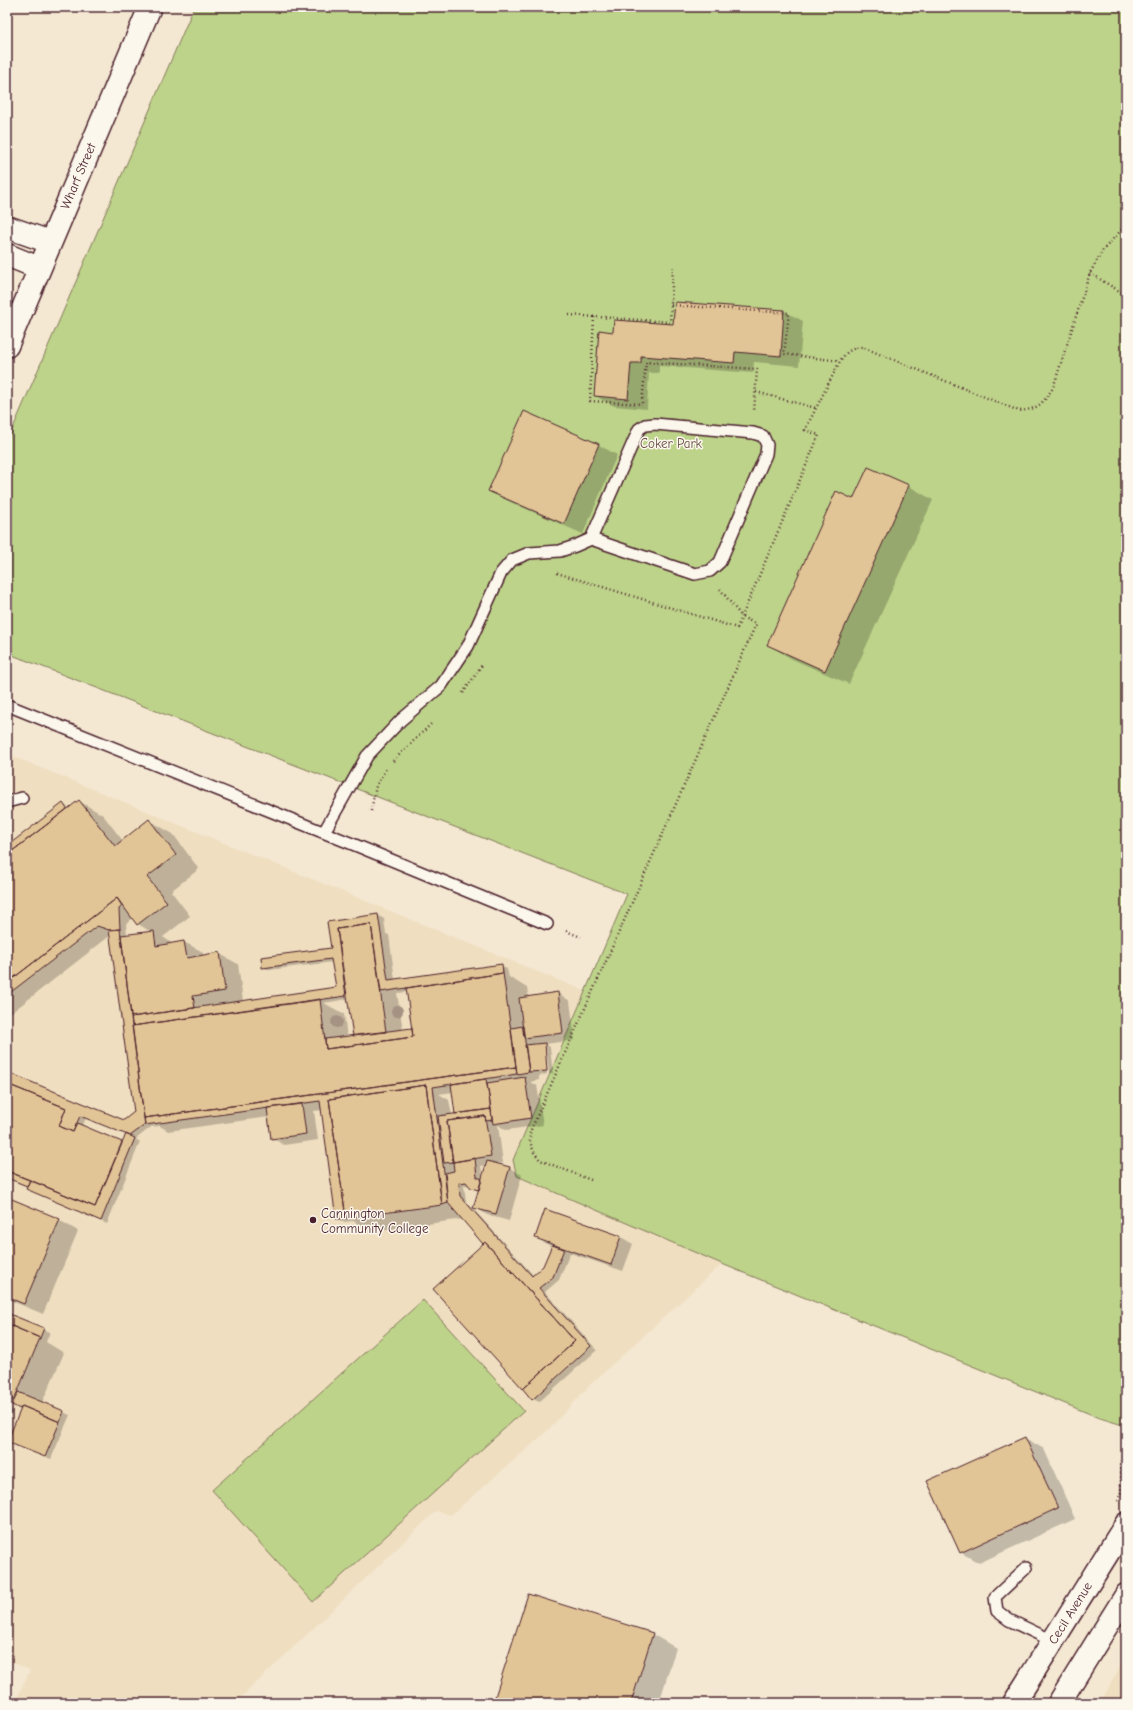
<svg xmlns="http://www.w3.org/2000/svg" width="1133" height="1710" font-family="'Comic Neue',sans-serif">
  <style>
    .built { fill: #efdec0 }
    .green { fill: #bdd38a; stroke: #84795a }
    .shadow { fill: #0003; fill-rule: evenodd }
    .building { fill: #e2c596; stroke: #4a1f2b }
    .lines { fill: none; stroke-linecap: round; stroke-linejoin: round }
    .lane-casing { stroke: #4a1f2b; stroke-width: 14 }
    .street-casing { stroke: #4a1f2b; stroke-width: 25 }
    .secondary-casing { stroke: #4a1f2b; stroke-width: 25 }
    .path { stroke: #4a1f2b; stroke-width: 2.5; stroke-dasharray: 1 3; stroke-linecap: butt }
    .lane { stroke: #fbf7ec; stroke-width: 11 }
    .street { stroke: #fbf7ec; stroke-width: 22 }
    .secondary { stroke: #fbf7ec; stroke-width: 22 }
    .tree { fill: #a69283 }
    .poi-dot { fill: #4a1f2b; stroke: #fbf7ec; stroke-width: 1.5 }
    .labels { text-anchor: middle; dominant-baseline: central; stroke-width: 3; stroke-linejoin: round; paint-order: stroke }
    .street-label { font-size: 13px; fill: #4a1f2b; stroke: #fbf7ec }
    .park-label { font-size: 13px; fill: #674c43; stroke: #fbf7ec }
    .poi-label { font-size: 13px; fill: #4a1f2b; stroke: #fbf7ec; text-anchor: start }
  </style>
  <rect width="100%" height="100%" fill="#f4e8d2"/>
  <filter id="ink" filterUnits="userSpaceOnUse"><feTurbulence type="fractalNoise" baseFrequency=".025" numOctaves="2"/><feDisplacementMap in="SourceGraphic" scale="8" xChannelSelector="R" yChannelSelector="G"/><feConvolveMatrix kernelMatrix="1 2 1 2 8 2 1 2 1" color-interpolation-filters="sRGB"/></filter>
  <g filter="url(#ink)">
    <!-- built -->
    <path class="built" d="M7,754L585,991L513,1160L517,1176L722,1264L591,1384L545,1433L451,1515L436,1511L235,1703L15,1702L30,1670L7,1660Z
      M1126,1657V1703H1100Z"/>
    <!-- green -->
    <path class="green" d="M194,7H1126V1426L1100,1418L722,1264L517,1176L513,1160L627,894L7,653V442Z
      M423,1300L524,1411L313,1602L212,1490Z"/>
    <!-- shadow -->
    <path class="shadow" d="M676,303L784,311L803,321L799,366L754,362L753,373L659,366V373H649L647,409L614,406L595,396L614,333L674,325Z
      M524,412L599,445L617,455L583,534L508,501L489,491Z
      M868,468L909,486L933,500L849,684L792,659L768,645L854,500Z
      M79,801L103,815L123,841L149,820L173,834L199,869L171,891L190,916L163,937L173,944L184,942L203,952V956L220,954L238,964L243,1001L337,988L333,962L269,970L263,967L332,949L328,923L378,915L384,919L386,934L389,935L395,980L501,966L507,969L509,977L527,988L529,998L558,993L570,1001L575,1040L545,1044L550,1047L553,1074H549L546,1046H544L547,1074L539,1076V1080L530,1082L537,1085L543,1125L506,1130L498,1125L503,1163L495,1164L510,1168L522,1175L509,1221L487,1215L475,1207L487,1165L481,1166L483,1178H481L477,1190L470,1185L464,1186L466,1201L534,1276L544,1267L552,1247L536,1238L546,1210L621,1237L633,1244L623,1271L570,1253L559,1280L545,1292L597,1350L539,1402L533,1399L485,1244L463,1219L371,1232L353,1221L343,1222L337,1219L322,1110L314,1111L318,1140L284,1145L272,1138L269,1117L168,1131L160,1126L151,1127L136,1139L140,1142L107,1224L34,1192L28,1189V1187L7,1178V1073L124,1122L135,1112L111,935L7,1016V848L63,804L69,808ZM133,918L138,924L151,932L127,935L126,924ZM408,992L413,1029L403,1030L397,993ZM348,999L354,1037L347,1038L344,1014L324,1003ZM453,1092L457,1115H452L449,1100L439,1094ZM86,1118L127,1134L123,1143L82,1127Z
      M7,1198L59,1220L78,1231L43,1314L7,1299Z
      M7,1314L50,1332L46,1342L64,1353L42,1403L70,1415L51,1459L9,1442L21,1410L13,1405L14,1403L7,1400Z
      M7,1407L13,1411L7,1425Z
      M1025,1438L1044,1449L1075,1519L979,1563L960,1552Z
      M652,1634L676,1648L659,1703H494Z"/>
    <!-- building -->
    <path class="building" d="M675,302L784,310L781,356L735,352L734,363L641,356V363H631L628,399L594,396L599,330L613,332L614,320L673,324Z
      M524,411L599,444L564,524L488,491Z
      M868,467L909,485L825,671L767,645L836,491L853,499Z
      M79,800L115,846L149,819L176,855L147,877L167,902L137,925L117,898L7,983V855Z
      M63,803L67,809L7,855V846Z
      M117,898L122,906L119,909L120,929L109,930L97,926L7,995V983Z
      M378,914L388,980L502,964L503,973L381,992L371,924L337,929L346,996L132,1026L131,1017L336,987L331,959L262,968L261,957L331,948L327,922Z
      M371,924L386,1032L353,1036L337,929Z
      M120,929L145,1125L130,1136L80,1116L73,1132L59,1126L66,1108L7,1084V1072L124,1120L134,1112L109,930Z
      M154,931L156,946L184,941L187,958L220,952L225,991L193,996L195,1008L131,1017L121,935Z
      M503,973L516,1067L144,1118L132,1026L320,999L326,1049L413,1037L406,988Z
      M558,992L563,1033L524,1038L519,998Z
      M523,1026L529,1072L517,1074L511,1028Z
      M412,1028L413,1037L326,1049L325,1039Z
      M545,1043L547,1071L529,1072L525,1045Z
      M516,1067L517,1074L433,1087L448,1203L442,1205L426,1085L329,1099L346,1218L336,1219L320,1101L145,1125L144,1118Z
      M525,1077L531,1118L493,1124L487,1083Z
      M486,1079L491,1109L455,1114L451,1084Z
      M7,1084L66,1108L59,1126L73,1132L77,1123L122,1142L95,1207L7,1171Z
      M426,1085L442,1205L346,1218L329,1099Z
      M302,1104L306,1134L271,1139L267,1108Z
      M491,1109L492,1120L486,1121L485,1116L447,1121L453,1162L444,1163L438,1116Z
      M485,1116L491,1156L453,1162L447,1121Z
      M126,1134L135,1138L101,1221L26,1189L30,1180L95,1207Z
      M475,1158L477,1177L482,1179L479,1190L471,1188L466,1182L459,1183L460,1196L532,1276L543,1266L552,1245L564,1249L553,1277L539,1288L591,1346L532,1400L523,1389L575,1341L485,1242L483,1244L448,1203L445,1173L454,1171L453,1162Z
      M487,1161L510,1167L496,1214L473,1208Z
      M7,1171L30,1180L27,1186L7,1178Z
      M7,1197L60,1219L24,1304L7,1297Z
      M545,1209L621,1236L611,1265L535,1238Z
      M485,1242L575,1341L523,1389L433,1289Z
      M7,1313L44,1328L40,1338L7,1324Z
      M7,1324L40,1338L14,1400L7,1397Z
      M18,1392L64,1411L60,1422L22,1406L20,1409L12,1405Z
      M22,1406L60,1422L45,1457L7,1442Z
      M1025,1437L1058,1508L960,1553L927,1481Z
      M528,1594L653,1633L631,1703H493Z"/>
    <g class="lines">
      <defs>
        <path id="lane" d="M7,705L355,845L547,924
          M7,802L22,798
          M324,832L367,756L401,720L441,686L468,646L501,573L512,560L529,553L560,551L575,546L591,539L639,429L645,425L655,424L753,433L763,436L767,445L766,454L720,562L710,571L695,574L591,539
          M1026,1568L995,1597L997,1611L1009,1620L1053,1641"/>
        <path id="street" d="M7,227L50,242
          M7,255L39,268"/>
        <path id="secondary" d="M7,346L150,7
          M1014,1703L1126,1524
          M1059,1703L1126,1595"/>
      </defs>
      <!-- lane casing -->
      <use href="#lane" class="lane-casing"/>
      <!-- street casing -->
      <use href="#street" class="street-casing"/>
      <!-- secondary casing -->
      <use href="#secondary" class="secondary-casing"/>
      <!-- path -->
      <path class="path" d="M1090,273C1097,277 1121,293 1126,294
        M671,305L789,313L784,354L840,361
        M569,315L670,322L673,267
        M594,317L590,401L642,404
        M756,392L816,408
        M642,403L646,362L757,369L754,412
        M557,573L737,628L819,435L805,430L840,361C846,352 851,348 862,347L1019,411C1039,409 1042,404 1053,388L1090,273L1103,250L1126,225
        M463,693L482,665
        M393,761L431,724
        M371,811L376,786L387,767
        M566,931L581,937
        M591,1180L540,1160L534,1152L530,1142V1132L756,624L742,617L720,589
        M1118,1501L1121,1492V1460L1126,1445"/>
      <!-- lane -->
      <use href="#lane" class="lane"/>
      <!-- street -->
      <use href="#street" class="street"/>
      <!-- secondary -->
      <use href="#secondary" class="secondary"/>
    </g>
    <!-- trees -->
    <g class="tree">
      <circle cx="397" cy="1011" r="6"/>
      <circle cx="337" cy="1022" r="6"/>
    </g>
  </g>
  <!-- markers -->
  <circle class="poi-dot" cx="313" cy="1220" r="4"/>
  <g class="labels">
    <!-- street labels -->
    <g class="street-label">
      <text transform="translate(78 176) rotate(-67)">Wharf Street</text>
      <text transform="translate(1070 1613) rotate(-58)">Cecil Avenue</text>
    </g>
    <!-- park labels -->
    <g class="park-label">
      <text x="671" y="443">Coker Park</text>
    </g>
    <!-- poi labels -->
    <g class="poi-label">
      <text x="321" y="1213">Cannington<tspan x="321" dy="15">Community College</tspan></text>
    </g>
  </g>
  <!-- margin -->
  <rect width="1133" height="1710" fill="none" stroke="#fbf7ec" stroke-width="24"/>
  <rect x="12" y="12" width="1109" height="1686" fill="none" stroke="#4a1f2b" stroke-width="1.5" filter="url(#ink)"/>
</svg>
